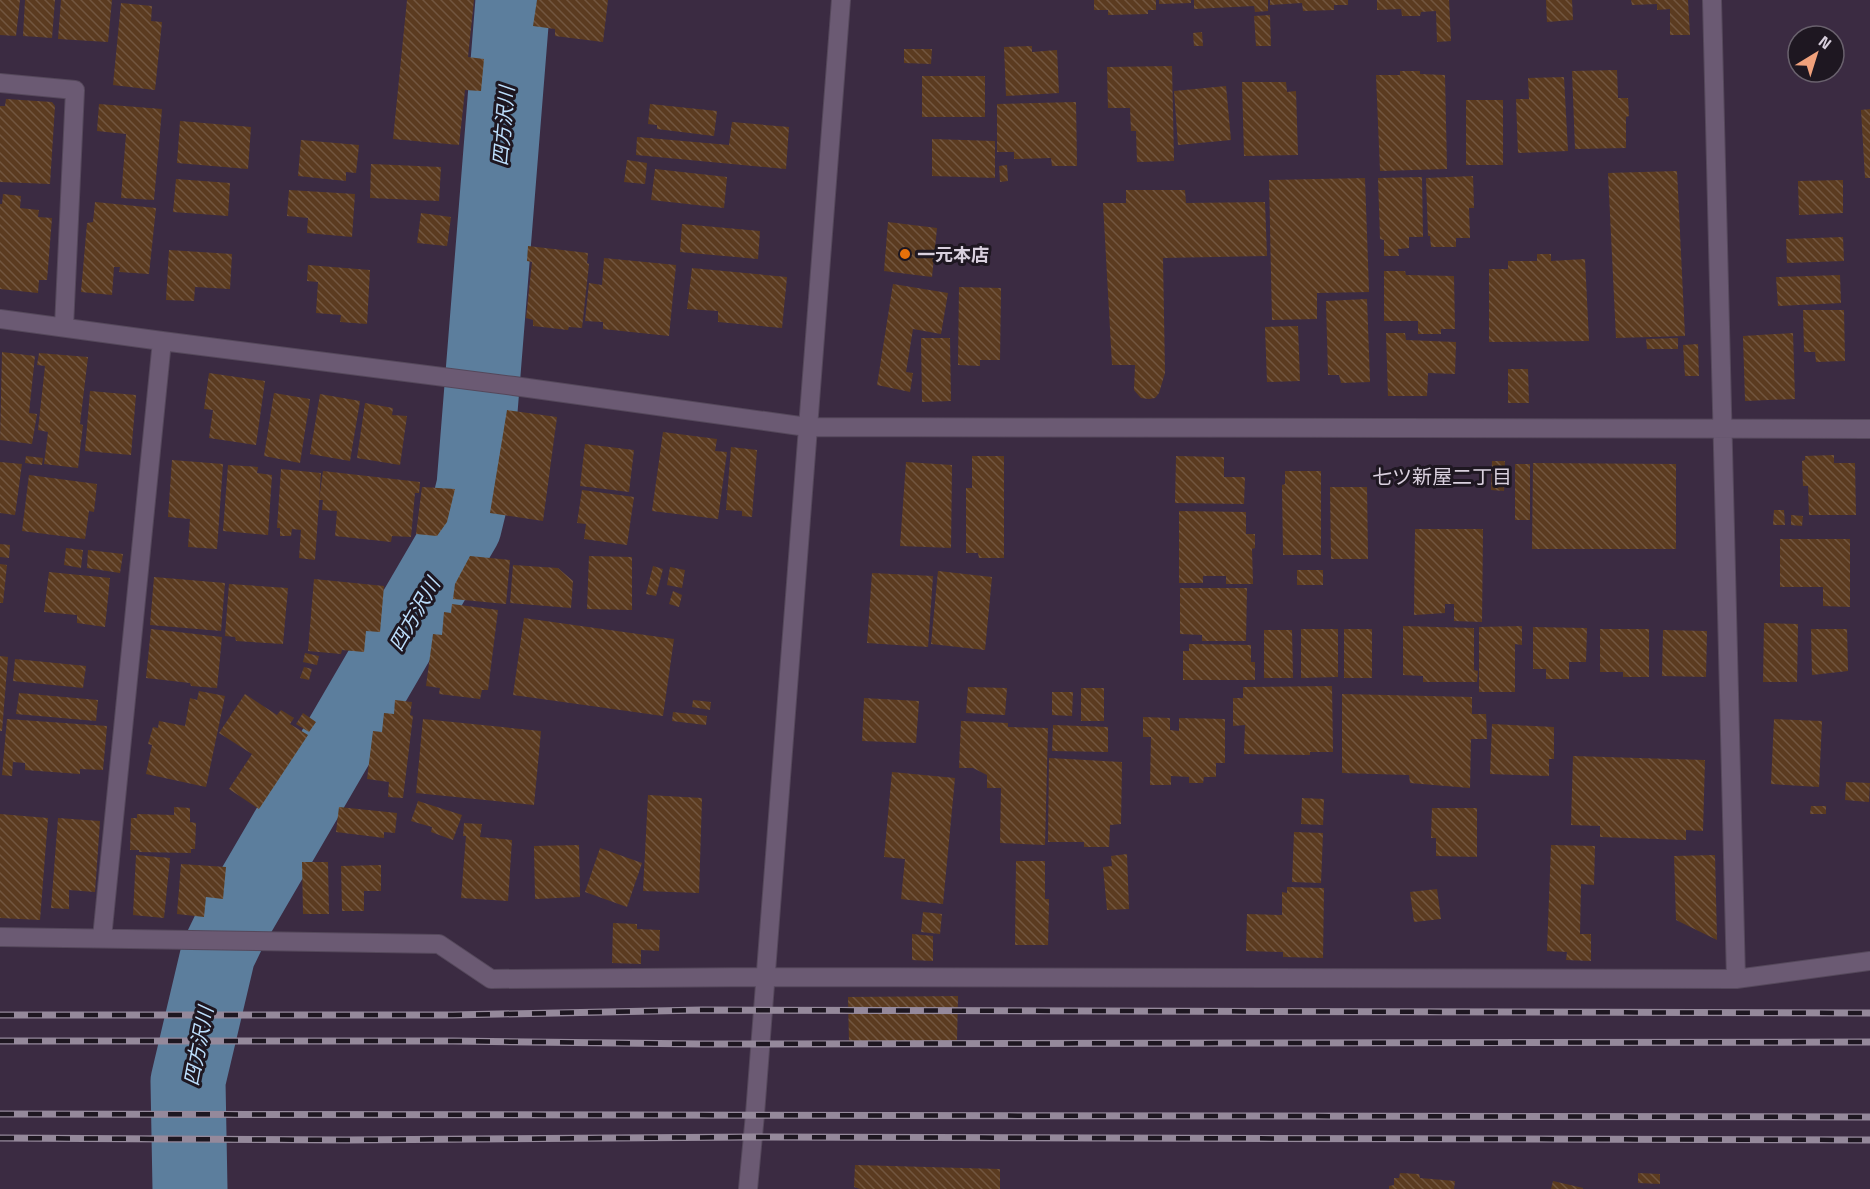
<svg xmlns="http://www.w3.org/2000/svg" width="1870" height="1189" font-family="'Titillium Web','Noto Sans JP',sans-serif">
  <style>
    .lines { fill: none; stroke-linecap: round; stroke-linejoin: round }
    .river { stroke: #5c7e9d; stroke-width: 75 }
    .building { fill: url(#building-back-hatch) }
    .minor-casing { stroke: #55485b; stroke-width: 20 }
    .minor { stroke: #6b5a73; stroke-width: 18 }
    .rail-casing { stroke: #95899b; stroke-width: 7 }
    .rail { stroke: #1e1721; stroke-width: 4.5; stroke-dasharray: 14; stroke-linecap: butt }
    .food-dot { fill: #e8710a; stroke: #1e1721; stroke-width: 2 }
    .labels { text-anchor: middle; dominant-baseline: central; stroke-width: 6; stroke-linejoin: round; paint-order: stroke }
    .poi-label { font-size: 18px; font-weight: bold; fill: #d9d0de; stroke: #1e1721; text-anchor: start }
    .water-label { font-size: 20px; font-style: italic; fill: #bddffd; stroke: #1e1721 }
    .neighbourhood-label { font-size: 20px; fill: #d9d0de; stroke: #1e1721 }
  </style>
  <defs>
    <pattern id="building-back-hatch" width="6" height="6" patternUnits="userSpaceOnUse" patternTransform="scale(1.5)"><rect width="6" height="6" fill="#5b3b20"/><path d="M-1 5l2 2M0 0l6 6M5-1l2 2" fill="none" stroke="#725640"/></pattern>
  </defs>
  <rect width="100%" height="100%" fill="#3b2b42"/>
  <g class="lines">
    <!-- river -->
    <path class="river" d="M190,1189L188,1081L218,954L232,925L464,527L474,486L513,0"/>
  </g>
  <!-- building -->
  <path class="building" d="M0,0H20L16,36L0,35Z
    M25,0H55L52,38L23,36Z
    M61,0H112L108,42L58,39Z
    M407,0H474L468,57L484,59L481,91L465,90L459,145L393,139Z
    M537,0H608L603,42L555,36V29L533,26Z
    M1094,0H1156V10H1148V14L1108,15V10H1094Z
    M1159,0H1191V3L1159,4Z
    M1194,0H1268V11L1255,12L1254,6L1194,9Z
    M1270,0H1348V5H1334V10L1303,11L1302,3L1270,5Z
    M1377,0H1449L1451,41L1437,42L1436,11L1421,12L1420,16H1402L1401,9L1377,10Z
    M1546,0H1572L1573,20L1547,22Z
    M1631,0H1688L1690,35H1670V9L1657,10V4L1632,5Z
    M121,3L152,6L151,21L162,22L155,90L113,85Z
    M1270,15L1271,46H1256L1254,16Z
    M1202,32L1203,46H1194L1193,33Z
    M1032,46V52L1057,50L1059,93L1006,96L1004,47Z
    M904,49H932L931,64L904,63Z
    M1172,66L1174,161L1137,162L1136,131H1131L1130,108H1108L1107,67Z
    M1617,70L1618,98H1628L1629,116L1626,117V148L1575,149L1572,71Z
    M1400,71H1420V74L1445,75L1447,169L1380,171L1376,75H1400Z
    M922,76H985V117H922Z
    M1564,77L1568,151L1518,153L1516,99H1529L1528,78Z
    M1242,82H1286L1287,92L1296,91L1298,155L1244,156Z
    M1226,86L1231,140L1178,145L1174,91Z
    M6,99L52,102L55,106L50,184L0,182V106H5Z
    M1466,100H1503V165H1466Z
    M1076,102L1077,166H1052L1051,158L1014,159V152H997V104Z
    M99,104L162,109L154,200L121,198L126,134L97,131Z
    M650,104L717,111L714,136L657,129V125L648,124Z
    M1870,109V178H1865L1861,110Z
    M180,121L251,127L248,169L177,163Z
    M732,122L789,127L786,169L636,155L637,137L729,145Z
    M932,139L995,141V178L932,176Z
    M301,140L359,145L356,173L346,172V181L298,176Z
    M627,160L647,163L645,184L624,182Z
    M371,164L441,167L439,201L370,198Z
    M1007,165L1008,181L1000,182L999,166Z
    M655,169L727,177L724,208L651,200Z
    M1677,171L1685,336L1616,338L1608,173Z
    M1473,176L1474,208H1469L1470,238H1456V247H1431L1430,236H1428L1426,178Z
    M1422,177L1423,237H1409V248L1398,249L1399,256H1384V240L1380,239L1378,178Z
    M1365,178L1369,292L1317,293V319L1272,320L1269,180Z
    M176,179L230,183L228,216L173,212Z
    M1843,180V213L1799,215L1798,181Z
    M289,190L355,194L352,237L307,233L308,218L287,216Z
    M1126,190H1185L1186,203L1265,202L1267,256L1163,258L1165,373L1159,393L1155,398L1149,399L1141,398L1134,390L1135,365H1112L1103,203H1126Z
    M3,194L21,196L20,208L39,210L38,217L52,218L47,280H39L38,293L0,289V204H2Z
    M95,202L156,208L149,274L119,272L120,267H114L112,295L81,292L87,223L93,222Z
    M421,213L451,217L447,246L417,243Z
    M888,222L937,228L932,277L884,271Z
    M682,224L760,231L758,259L680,252Z
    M1843,237L1844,261L1787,263L1786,239Z
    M528,246L588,253L587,263L589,264L582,328L569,327L568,330L533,326V320L526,318L532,262L527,261Z
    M169,250L232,254L230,289L195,287L194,301L166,300Z
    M1537,254H1551V261L1585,259L1589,341L1489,342V269H1508V261H1537Z
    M604,258L676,265L669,336L603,329V322L585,321L589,283L602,285Z
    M308,265L370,270L367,324L340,322L341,315L316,313L318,282L307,281Z
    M692,268L787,277L782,328L718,322V311L687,309Z
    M1384,271H1405L1406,275L1454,276L1455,329H1441V334H1418V321H1384Z
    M1840,275L1841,303L1778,306L1776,277Z
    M893,284L948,293L941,334L913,329L906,372L913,373L910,392L877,385Z
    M959,287L1001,288L1000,360H980V366L958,365Z
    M1367,299L1370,382L1341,383L1339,375H1328L1326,301Z
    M1803,310H1844L1845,361L1816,362L1815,352H1804Z
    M1298,326L1300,381L1267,382L1265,327Z
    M1386,333H1405L1406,340L1456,342L1455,374L1428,373L1427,396H1388Z
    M1793,333L1795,399L1745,401L1743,336Z
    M921,338H950L951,401L922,402Z
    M1678,338V349H1647L1646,339Z
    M1698,344L1699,376H1685L1683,345Z
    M2,352L35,356L29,413L37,414L32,444L0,440Z
    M39,353L88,357L80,424L83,425L78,468L44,464L48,432L38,430L45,366L37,365Z
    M1508,369H1528L1529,403H1508Z
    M209,373L265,381L256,445L209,438L213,410L204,409Z
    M90,391L136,395L131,455L85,451Z
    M274,393L310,399L300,463L264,456Z
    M320,394L360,401L350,461L310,454Z
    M365,403L393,408L392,415L407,416L400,465L357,458Z
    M507,410L557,417L543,521L490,513Z
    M663,432L717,439L715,451L727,452L718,519L652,511Z
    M585,444L634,450L629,492L580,486Z
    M731,447L757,450L752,517L742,516V511L726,510Z
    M1834,455V463H1855L1856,515H1809L1808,486H1803L1802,461L1805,460V456Z
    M26,456L43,458L42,465L25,463Z
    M972,456H1004V558H979L978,553H966V488H972Z
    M1176,456L1224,457V477H1245L1244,504L1175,503Z
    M172,460L223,464L217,549L188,547L190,519L168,517Z
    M1492,461H1505L1504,491L1491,490Z
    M0,462L22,464L15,515L0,513Z
    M906,462L952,465L951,548L900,546Z
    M1533,463L1676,464V549H1532Z
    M1515,464H1530V520H1515Z
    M228,465L258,467L257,473L272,475L268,535L223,531Z
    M281,469L321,473L315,560L299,558L301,530L292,529L291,536H280V528H277Z
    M323,471L420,482L419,493H415L411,537L392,536L391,542L335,536L337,511L322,510L323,500H319Z
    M1285,471H1321V555H1283L1282,485L1285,484Z
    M29,475L97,484L94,512L89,511L85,539L22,531Z
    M422,487L455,489L447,522L437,536L416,534Z
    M1330,487H1367L1368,559H1331Z
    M582,490L634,497L627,545L584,539L586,524L577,523Z
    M1774,510H1784L1785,525H1773Z
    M1179,511L1246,512V534H1255V548L1252,549L1253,584H1226V576H1203V583H1179Z
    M1791,515L1803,516L1802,526L1791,525Z
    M1415,529H1483L1482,622L1454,621V604H1445V613L1414,615Z
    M1780,539H1850V607L1823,606V587H1780Z
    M0,544L10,545L9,558L0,557Z
    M66,548L83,550L81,568L64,565Z
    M88,550L123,554L120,573L87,568Z
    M470,556L510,560L506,604L453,599L455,584Z
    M589,556L632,557V610L587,609Z
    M0,564L7,565L3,603H0Z
    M513,565L558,568L573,581L571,608L510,603Z
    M653,566L663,569L656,596L646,594Z
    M670,567L685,570L682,588L667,585Z
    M1297,570H1323V585H1297Z
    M938,571L992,577L985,650L931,644Z
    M49,572L110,578L105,627L77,623V615L44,612Z
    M872,573L933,576L928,647L867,643Z
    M154,577L225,583L221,631L150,625Z
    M314,579L384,586L380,632L366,631L364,652L342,650L341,654L308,651Z
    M229,584L288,588L283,644L236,641L235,637L225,636Z
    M1180,588H1247L1246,641H1202V635L1180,634Z
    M673,591L682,595L679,607L669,604Z
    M452,604L498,610L488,690H482L480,699L439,694L440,688L426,686L433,634L442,635L444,612L451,613Z
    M524,618L674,639L663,716L513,695Z
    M1764,623L1798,624L1797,682H1763Z
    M1403,626L1474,628V670L1478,671L1477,682H1423V676L1403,675Z
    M1522,626V645L1515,644V692H1479V627Z
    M1533,627L1587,628L1586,662H1569V679H1546V669H1533Z
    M151,629L222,637L217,688L191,686L190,683L146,678Z
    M1301,629H1338V677L1301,678Z
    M1344,629H1372V678H1344Z
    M1600,629H1649V677H1623V672H1600Z
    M1811,629H1847L1848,671L1812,675Z
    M1264,630H1292L1293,678H1264Z
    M1663,630L1707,631L1706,677L1662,676Z
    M1189,644L1251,645V662H1255V680H1183V651H1189Z
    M305,653L319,656L317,665L303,662Z
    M0,656L8,657L2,731H0Z
    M15,659L86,666L83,688L13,681Z
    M304,667L312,669L309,680L300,678Z
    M1332,686L1333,752H1310V755L1244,754L1245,725L1233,726V698H1243V687Z
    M968,687L1007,688L1005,715L966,713Z
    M1081,688H1104V721H1081Z
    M199,691L225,696L206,787L146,774L152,745L148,744L153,727L158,728L159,721L185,726L190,698L197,700Z
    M1052,692H1073L1072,716L1052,715Z
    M19,693L98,700L96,721L16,714Z
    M245,694L277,715L281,710L294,718L290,724L308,735L259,809L229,789L252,754L219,733Z
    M1342,694L1472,697V714H1486L1487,739H1471L1470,788L1410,783L1409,775L1342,773Z
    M864,698L919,701L916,743L862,741Z
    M395,700L412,702L410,715L413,716L403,798L388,797L389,782L367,779L373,731L382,732L384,713L394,714Z
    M693,700L711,702L710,710L692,707Z
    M673,712L707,716L706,725L672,721Z
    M303,713L316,722L309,732L296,724Z
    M1143,717L1170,718V730L1179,731V718L1225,719V763H1216V777H1204L1203,783H1189V777L1171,776V785H1150L1151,737H1143Z
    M7,719L107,726L103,770L80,769V774L25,770V763L13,762L12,776L2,775Z
    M423,719L541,731L534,805L416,793Z
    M1774,719L1822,721L1819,787L1771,784Z
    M961,721L1008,723V727L1048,728L1045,845L1000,843L1001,788H987V775L973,768H959Z
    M1492,724L1554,727V759H1549V776L1490,774Z
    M1053,725L1108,727V752L1052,751Z
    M1573,756L1705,760L1703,831L1686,830V840L1600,837V826L1571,825Z
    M1049,758L1122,762L1121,824L1110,825L1109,847H1084V842H1048Z
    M892,772L955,778L943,904L901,899L905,859L884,857Z
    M1846,782L1870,783L1869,802L1845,800Z
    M648,795L702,798L699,893L643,891Z
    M1302,798L1324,799L1323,825L1301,824Z
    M418,801L462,815L453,840L431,832L432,827L411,821Z
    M1811,806H1826V814H1810Z
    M174,807L190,808V822L196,823L195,849H191V853L139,852V850H130L131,818H137V814L174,815Z
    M339,807L397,813L395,833L384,832V838L336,832Z
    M1432,808H1477V857L1436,856V838H1431Z
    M0,814L48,818L40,920L0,918Z
    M58,818L100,821L95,892L69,890V909L51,908Z
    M464,823L482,824L480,837L512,840L508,901L461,898L466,836H463Z
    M1294,832L1323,833L1321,883L1292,882Z
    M579,845L580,897L535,899L534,846Z
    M1551,845L1595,846L1594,885L1581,884L1580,934H1591V961L1566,960L1567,952L1547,951Z
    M600,848L642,863L627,907L585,892Z
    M1127,854L1129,909L1107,910L1103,867L1112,866L1111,856Z
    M136,855L170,858L164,918L133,915Z
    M1715,855L1717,940L1676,920L1674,856Z
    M1016,861H1045V899H1049L1048,945H1015Z
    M302,862H328L329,914H303Z
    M181,864L226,867L223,899L206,897L204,917L177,914Z
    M381,865V891H364V911H342L341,866Z
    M1287,887L1324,888L1323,958L1283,957V952L1246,951L1247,914L1282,915V892L1287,893Z
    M1437,889L1441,919L1414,922L1410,892Z
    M923,912L942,914L940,934L921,932Z
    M613,923L637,924V929L660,930L659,951L641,950V964L612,963Z
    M912,934L933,936V961L912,960Z
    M958,996L957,1041L849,1042L848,997Z
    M855,1165L1000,1169V1189H860L854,1187Z
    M1400,1173L1419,1174L1420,1178L1455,1181L1454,1189H1389V1186L1394,1185V1178H1399Z
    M1638,1173L1660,1174V1184L1638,1183Z
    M1553,1181L1583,1188V1189H1551Z"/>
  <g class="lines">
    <defs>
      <path id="minor" d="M1712,0L1736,979
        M0,83L75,90L64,327
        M0,319L162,341L514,386L807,427L1870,429
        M0,937L439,944L491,979L765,977L1736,979L1870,961
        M102,938L162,341
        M748,1189L755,1114L841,0"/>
    </defs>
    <!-- minor casing -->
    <use href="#minor" class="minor-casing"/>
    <!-- minor -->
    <use href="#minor" class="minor"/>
    <defs>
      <path id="rail" d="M0,1015H453L702,1010L1870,1013
        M0,1041H453L702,1044L1870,1042
        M0,1114L1870,1117
        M0,1138L346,1140L753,1137L1870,1140"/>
    </defs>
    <!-- rail casing -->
    <use href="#rail" class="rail-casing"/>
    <!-- rail -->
    <use href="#rail" class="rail"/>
  </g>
  <!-- markers -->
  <circle class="food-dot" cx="905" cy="254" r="6"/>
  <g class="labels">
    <!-- poi labels -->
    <g class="poi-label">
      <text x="917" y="254">一元本店</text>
    </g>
    <!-- water labels -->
    <g class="water-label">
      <text transform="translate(503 126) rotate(-85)">四方沢川</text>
      <text transform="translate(414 614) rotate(-60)">四方沢川</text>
      <text transform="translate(198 1046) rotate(-79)">四方沢川</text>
    </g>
    <!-- neighbourhood labels -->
    <g class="neighbourhood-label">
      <text x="1442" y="476">七ツ新屋二丁目</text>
    </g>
  </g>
  <!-- north arrow -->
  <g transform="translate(1816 54) rotate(38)"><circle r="28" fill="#1e1721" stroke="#69616d" stroke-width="1.5"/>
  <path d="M0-4.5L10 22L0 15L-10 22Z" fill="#f1a17c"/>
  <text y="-9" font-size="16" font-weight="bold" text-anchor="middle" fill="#d9d0de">N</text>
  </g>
</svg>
